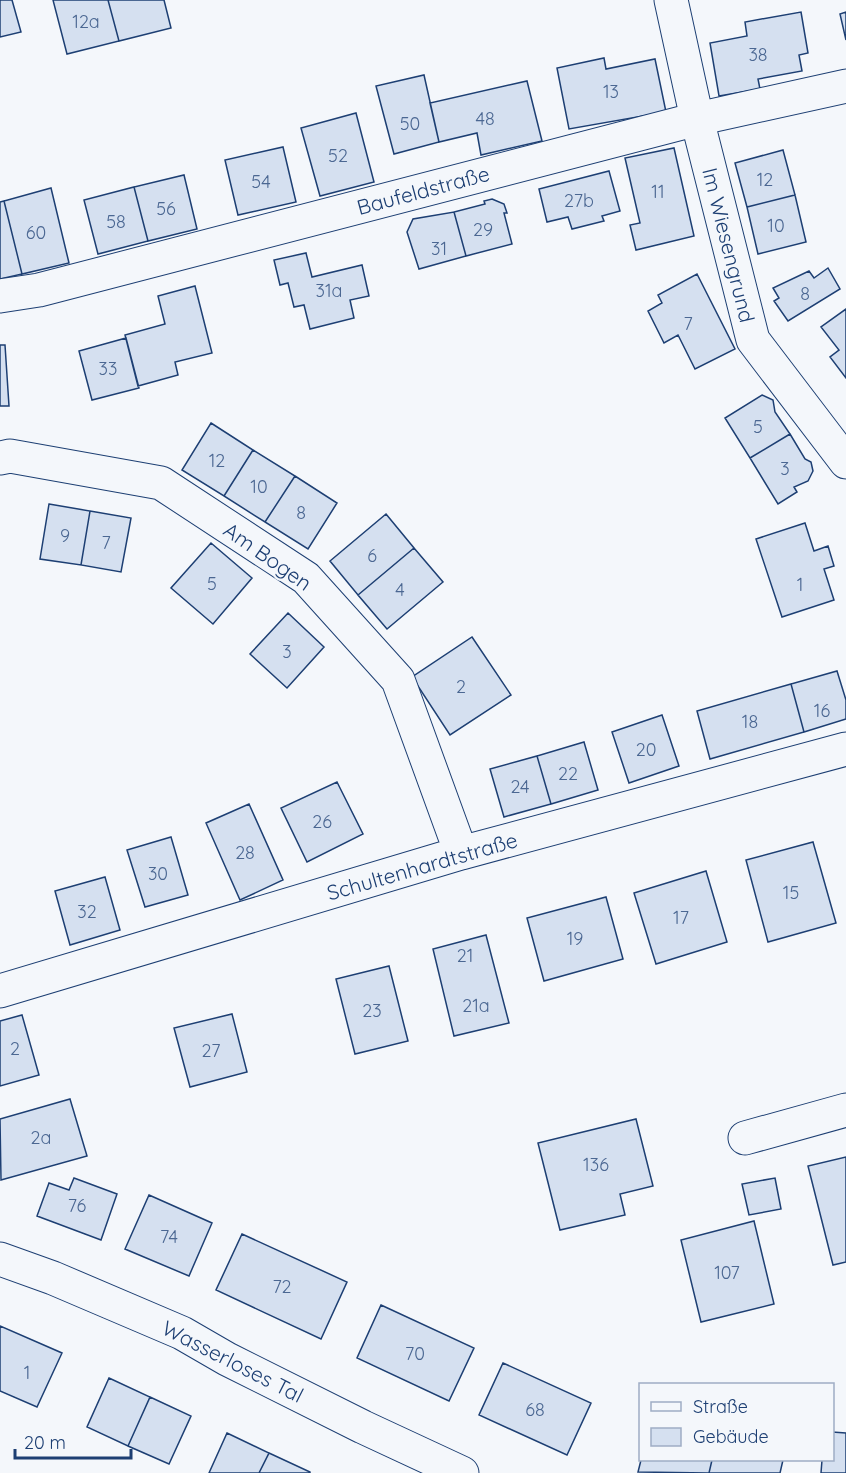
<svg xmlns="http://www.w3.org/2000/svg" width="846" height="1473" font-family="Quicksand,sans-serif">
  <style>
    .building { fill: #d5e0f0; stroke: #1d3f73; stroke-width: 1.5 }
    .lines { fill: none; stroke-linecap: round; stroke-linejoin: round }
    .street-casing { stroke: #1d3f73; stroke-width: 35 }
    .secondary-casing { stroke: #1d3f73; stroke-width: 35 }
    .street { stroke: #f4f7fb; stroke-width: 33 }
    .secondary { stroke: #f4f7fb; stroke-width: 33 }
    .labels { text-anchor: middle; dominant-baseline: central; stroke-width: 4.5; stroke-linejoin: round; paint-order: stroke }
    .number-label { font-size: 18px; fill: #4b6792 }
    .street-label { font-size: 21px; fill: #1d3f73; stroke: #f4f7fb }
  </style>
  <rect width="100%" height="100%" fill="#f4f7fb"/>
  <!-- building -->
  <path class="building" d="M0,0H12L21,32L0,37Z
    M53,0H108L119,41L67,54Z
    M108,0H164L171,28L119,41Z
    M801,12L808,53L799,55L802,71L758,79L760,89L719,96L710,43L747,36L745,22Z
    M846,12V40L840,14Z
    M604,58L606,69L655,59L666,112L569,129L557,68Z
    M424,75L439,142L394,154L376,86Z
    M527,81L542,141L481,155L477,133L439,142L430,103Z
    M356,113L374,182L320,196L301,128Z
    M283,147L296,202L238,215L225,160Z
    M674,148L694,236L636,250L630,225L640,223L625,158Z
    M783,150L795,195L747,207L735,163Z
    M609,171L620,211L602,216L604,221L572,229L568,217L547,222L539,189Z
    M184,175L197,229L148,241L134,187Z
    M134,187L148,241L98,254L84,200Z
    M51,188L69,263L22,274L4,201Z
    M795,195L806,242L758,254L747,207Z
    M492,199L504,204L507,213H504L512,244L466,256L454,212L485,204L484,201Z
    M4,201L22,274L0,279V202Z
    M454,212L466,256L419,269L407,232L413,219Z
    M306,253L312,277L362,265L369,296L350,300L354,318L310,329L304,305L294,307L288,283L280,285L274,260Z
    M828,268L840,289L788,321L774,301L779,298L773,288L809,271L814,278Z
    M697,274L735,349L695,369L678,335L664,343L648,311L662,303L658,295Z
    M195,286L212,353L175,362L178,375L138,386L125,335L165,324L158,296Z
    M846,309V378L830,357L839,350L821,327Z
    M126,338L139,388L92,400L79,351Z
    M0,345H5L9,406H0Z
    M762,395L773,400L775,412L790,434L750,458L725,418Z
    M211,423L253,450L224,496L182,470Z
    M790,434L805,459L811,462L813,471L808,481L794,487L797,492L778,504L750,458Z
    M253,450L295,476L265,522L224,496Z
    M295,476L337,503L308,549L265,522Z
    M49,504L90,511L81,565L40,559Z
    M90,511L131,518L121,572L81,565Z
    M386,514L414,548L358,595L330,561Z
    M805,523L814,551L828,546L834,566L824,569L834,600L782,617L756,539Z
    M211,543L252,578L213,624L171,588Z
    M414,548L443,582L387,629L358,595Z
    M288,613L324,647L287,688L250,654Z
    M472,637L511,695L450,735L412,677Z
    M837,671L846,700V719L804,732L791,684Z
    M791,684L804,732L710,759L697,711Z
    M662,715L679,766L629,783L612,732Z
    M584,742L598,790L551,804L537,756Z
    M537,756L551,804L504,817L490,769Z
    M337,782L363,834L307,862L281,808Z
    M249,804L283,880L240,900L206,823Z
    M171,837L188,895L145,907L127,850Z
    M813,842L836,923L768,942L746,860Z
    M706,871L727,942L656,964L634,893Z
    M105,877L120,930L70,945L55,891Z
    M606,897L623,959L544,981L527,918Z
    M486,935L509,1023L454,1036L433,949Z
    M389,966L408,1041L355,1054L336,979Z
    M232,1014L247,1072L190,1087L174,1028Z
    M22,1015L39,1075L0,1086V1021Z
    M70,1099L87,1156L1,1180L0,1119Z
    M636,1119L653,1186L620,1194L625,1215L560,1230L538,1143Z
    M846,1157V1262L833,1265L808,1166Z
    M74,1178L117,1194L101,1240L37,1216L49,1183L69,1190Z
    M775,1178L781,1209L749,1215L742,1184Z
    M149,1195L212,1223L189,1276L125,1249Z
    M754,1221L774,1304L701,1322L681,1240Z
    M242,1234L347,1282L321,1339L216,1290Z
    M381,1305L474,1348L449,1401L357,1358Z
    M0,1326L62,1353L37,1407L0,1391Z
    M503,1363L591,1403L567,1455L479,1415Z
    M109,1378L150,1397L128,1446L87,1427Z
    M150,1397L191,1416L169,1464L128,1446Z
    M832,1432L846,1433V1473H821L822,1460H832Z
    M227,1433L269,1453L259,1473H209Z
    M269,1453L310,1472V1473H259Z
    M641,1460H712L709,1473L638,1472Z
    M712,1460H783L780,1473H709Z"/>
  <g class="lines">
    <defs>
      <path id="street" d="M671,0L697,119L753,340L846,462
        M0,296L39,290L697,119L846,86
        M0,458L10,456L161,483L306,578L398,680L461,853
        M0,991L461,853L846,749
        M745,1138L846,1110"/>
      <path id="secondary" d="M0,1259L53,1278L182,1333L227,1359L363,1427L462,1473"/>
    </defs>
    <!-- street casing -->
    <use href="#street" class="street-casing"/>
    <!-- secondary casing -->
    <use href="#secondary" class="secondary-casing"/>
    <!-- street -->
    <use href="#street" class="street"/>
    <!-- secondary -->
    <use href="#secondary" class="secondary"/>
  </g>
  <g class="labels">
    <!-- number labels -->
    <g class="number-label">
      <text x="86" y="21">12a</text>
      <text x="758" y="54">38</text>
      <text x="611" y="91">13</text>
      <text x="485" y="118">48</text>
      <text x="410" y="123">50</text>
      <text x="338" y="155">52</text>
      <text x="765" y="179">12</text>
      <text x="261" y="181">54</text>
      <text x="658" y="191">11</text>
      <text x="579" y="200">27b</text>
      <text x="166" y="208">56</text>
      <text x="116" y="221">58</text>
      <text x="776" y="225">10</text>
      <text x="483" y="229">29</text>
      <text x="36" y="232">60</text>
      <text x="439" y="248">31</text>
      <text x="329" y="290">31a</text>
      <text x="805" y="293">8</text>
      <text x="688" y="323">7</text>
      <text x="108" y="368">33</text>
      <text x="758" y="426">5</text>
      <text x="217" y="460">12</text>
      <text x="785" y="468">3</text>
      <text x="259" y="486">10</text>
      <text x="301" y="512">8</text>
      <text x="65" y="535">9</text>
      <text x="106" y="542">7</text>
      <text x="372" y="555">6</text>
      <text x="212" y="583">5</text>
      <text x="800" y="584">1</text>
      <text x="400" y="589">4</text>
      <text x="287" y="651">3</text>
      <text x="461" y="686">2</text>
      <text x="822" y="710">16</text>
      <text x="750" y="721">18</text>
      <text x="646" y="749">20</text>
      <text x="568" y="773">22</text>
      <text x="520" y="786">24</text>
      <text x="322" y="821">26</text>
      <text x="245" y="852">28</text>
      <text x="158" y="873">30</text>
      <text x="791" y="892">15</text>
      <text x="87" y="911">32</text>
      <text x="681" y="917">17</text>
      <text x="575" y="938">19</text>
      <text x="465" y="955">21</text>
      <text x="476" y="1005">21a</text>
      <text x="372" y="1010">23</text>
      <text x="15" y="1048">2</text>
      <text x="211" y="1050">27</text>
      <text x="41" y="1137">2a</text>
      <text x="596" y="1164">136</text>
      <text x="77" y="1205">76</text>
      <text x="169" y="1236">74</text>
      <text x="727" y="1272">107</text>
      <text x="282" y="1286">72</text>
      <text x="415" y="1353">70</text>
      <text x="27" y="1372">1</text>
      <text x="535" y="1409">68</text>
    </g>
    <!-- street labels -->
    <g class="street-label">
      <text transform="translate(423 190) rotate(-15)">Baufeldstraße</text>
      <text transform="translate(729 245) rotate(76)">Im Wiesengrund</text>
      <text transform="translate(268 556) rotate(35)">Am Bogen</text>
      <text transform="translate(422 866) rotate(-16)">Schultenhardtstraße</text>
      <text transform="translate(233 1361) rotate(27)">Wasserloses Tal</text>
    </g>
  </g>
  <!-- legend -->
  <rect x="639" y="1383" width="195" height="78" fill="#f4f7fb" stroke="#9eadc5" stroke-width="1.5"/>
  <rect x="651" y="1402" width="30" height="9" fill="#f4f7fb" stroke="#9eadc5" stroke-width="1.5"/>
  <text x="693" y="1413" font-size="18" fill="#1d3f73">Straße</text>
  <rect x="651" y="1428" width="30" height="18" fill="#d5e0f0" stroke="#9eadc5" stroke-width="1.5"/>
  <text x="693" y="1443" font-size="18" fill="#1d3f73">Gebäude</text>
  <!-- scale -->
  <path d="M15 1449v9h116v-9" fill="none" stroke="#1d3f73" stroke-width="3"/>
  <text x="24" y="1449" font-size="18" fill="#1d3f73" stroke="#f4f7fb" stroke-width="4.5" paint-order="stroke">20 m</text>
</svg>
